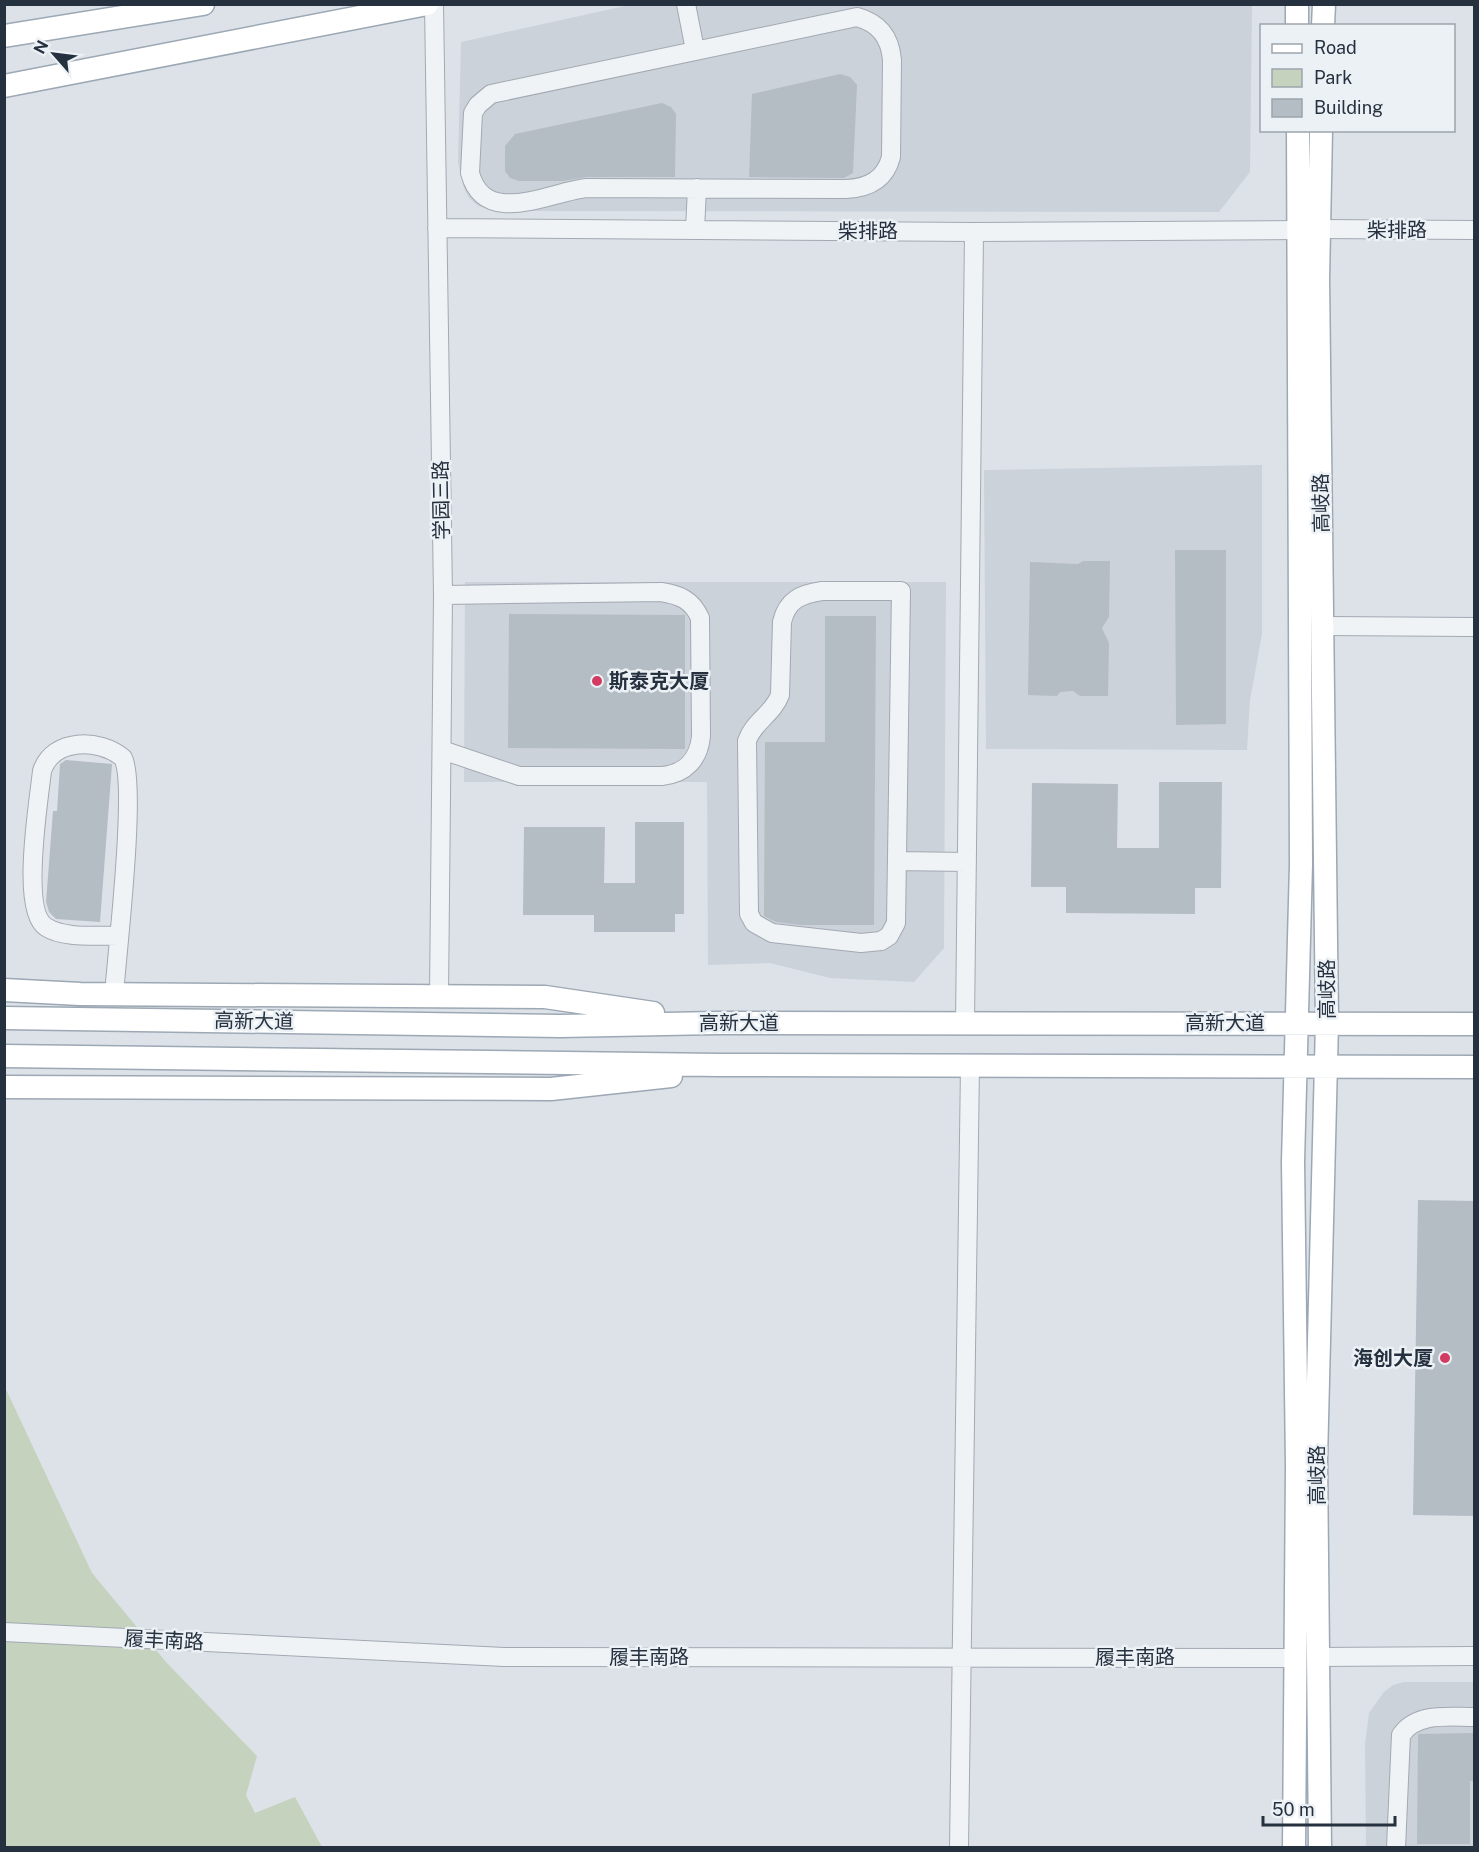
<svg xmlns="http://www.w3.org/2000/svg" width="1479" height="1852" font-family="'Public Sans','Noto Sans SC',sans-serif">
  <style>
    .built { fill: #cbd2da }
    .green { fill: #c5d2be }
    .building { fill: #b4bcc4 }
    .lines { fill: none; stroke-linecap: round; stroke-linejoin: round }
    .minor-casing { stroke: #a2a9b2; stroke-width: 20 }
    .major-casing { stroke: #9ca8b4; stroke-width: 25 }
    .minor { stroke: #f0f3f6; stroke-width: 18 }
    .major { stroke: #fff; stroke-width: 22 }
    .poi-dot { fill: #d23c62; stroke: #ecf1f5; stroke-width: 2 }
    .labels { text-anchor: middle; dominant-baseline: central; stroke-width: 5; stroke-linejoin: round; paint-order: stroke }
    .street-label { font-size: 20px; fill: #26313f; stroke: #ecf1f5 }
    .poi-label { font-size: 20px; font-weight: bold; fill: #26313f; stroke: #ecf1f5; text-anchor: start }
  </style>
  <rect width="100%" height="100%" fill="#dde2e8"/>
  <!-- built -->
  <path class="built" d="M634,4L1252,5L1250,172L1219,212L511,211L487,209L478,206L469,198L464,188L458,162L461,42Z
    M1262,465V634L1250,700L1247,750L986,749L984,470Z
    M465,582H946L944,948L914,982L830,978L770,963L708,965L707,782H464Z
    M1404,1682H1474V1847L1366,1848L1365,1744L1369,1713L1384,1692L1393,1685Z"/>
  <!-- green -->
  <path class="green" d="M4,1385L92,1573L166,1662L257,1756L246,1795L255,1813L295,1797L322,1847H5Z"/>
  <!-- building -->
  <path class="building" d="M840,74L850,77L857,85L853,173L844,178L749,177L752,94Z
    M662,103L671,107L676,114L675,177H587L563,181H519L510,178L505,171V146L515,134Z
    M1175,550H1226V724L1176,725Z
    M1083,561H1110L1109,617L1102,628L1109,643L1108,696H1080L1073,691L1060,692L1057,696L1028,695L1030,562L1078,564Z
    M509,614L685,615V749L508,748Z
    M825,616H876L874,925H801L776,922L764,916L765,742H825Z
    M66,760L112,764L100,922L56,919L49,912L46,902L53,811H57L60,764Z
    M1159,782H1222L1221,888H1195V914L1066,913V887H1031L1032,783L1118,784L1117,848H1159Z
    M635,822H684V914H675V932H594V915H523L524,827H605L604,883H635Z
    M1418,1200L1474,1201V1516L1413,1515Z
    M1474,1733V1781H1470V1844H1417L1418,1734Z"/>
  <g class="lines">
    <defs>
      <path id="minor" d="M434,4L443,595L439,996
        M686,4L695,50
        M857,17C879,23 890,37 892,60L891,157C885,180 868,188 846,189L587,188C551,191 485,229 470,173L473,113L478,105L491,94Z
        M437,228L974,232L1298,230
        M1319,229L1474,230
        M695,230L697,188
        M822,591H901L896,923L889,936L881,941L861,943L772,933L754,923L749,914L747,741C753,722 773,714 780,695L782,622C787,600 801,594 822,591Z
        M1323,626L1474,627
        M442,750L519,776H662C685,774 699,759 701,736L700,618C692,600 680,595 661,592L443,595
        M897,861L967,862
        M114,994C117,954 137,784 123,758C99,738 53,738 42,771C39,800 20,911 46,927C65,939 96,935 118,936
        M965,1023L974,232
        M4,1632L504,1657L1295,1658
        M1317,1657L1474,1656
        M959,1848L970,1066
        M1396,1848L1401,1735C1417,1712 1449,1717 1474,1717"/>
      <path id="major" d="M1297,4V26
        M1323,26L1324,4
        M4,36L203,4
        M4,86L427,4
        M4,990L80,994L545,997L653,1013
        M4,1018L560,1026L717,1023L1474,1024
        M4,1056L719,1065L1474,1067
        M4,1087L551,1089L671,1076
        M1294,1848L1297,1466L1293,1162L1301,864L1298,130
        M1320,1848L1316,1460L1327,1023L1318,280L1321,130"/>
    </defs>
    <!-- minor casing -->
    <use href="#minor" class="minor-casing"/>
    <!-- major casing -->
    <use href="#major" class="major-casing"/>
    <!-- minor -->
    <use href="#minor" class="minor"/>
    <!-- major -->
    <use href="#major" class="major"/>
  </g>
  <!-- markers -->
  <g class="poi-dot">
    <circle cx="597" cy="681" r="6"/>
    <circle cx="1445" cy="1358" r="6"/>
  </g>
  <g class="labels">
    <!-- street labels -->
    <g class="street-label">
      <text x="1397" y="230">柴排路</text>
      <text x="868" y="231">柴排路</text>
      <text transform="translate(441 500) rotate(-91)">学园三路</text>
      <text transform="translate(1321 503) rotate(-91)">高岐路</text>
      <text transform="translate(1327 989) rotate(-90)">高岐路</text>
      <text transform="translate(254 1021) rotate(1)">高新大道</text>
      <text x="739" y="1023">高新大道</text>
      <text x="1225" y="1023">高新大道</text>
      <text transform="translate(1317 1475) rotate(-90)">高岐路</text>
      <text transform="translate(164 1640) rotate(3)">履丰南路</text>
      <text x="649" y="1657">履丰南路</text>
      <text x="1135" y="1657">履丰南路</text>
    </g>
    <!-- poi labels -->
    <g class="poi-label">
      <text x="609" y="681">斯泰克大厦</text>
      <text x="1433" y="1358" text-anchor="end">海创大厦</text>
    </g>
  </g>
  <!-- border -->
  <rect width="1479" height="1852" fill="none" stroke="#26313f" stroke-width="12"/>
  <!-- legend -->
  <rect x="1260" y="24" width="195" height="108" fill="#ecf1f5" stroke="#9da4ac" stroke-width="1.5"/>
  <rect x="1272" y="44" width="30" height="9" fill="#ffffff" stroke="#9da4ac" stroke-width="1.5"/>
  <text x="1314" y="54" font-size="18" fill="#26313f">Road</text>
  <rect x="1272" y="69" width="30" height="18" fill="#c5d2be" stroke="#9da4ac" stroke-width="1.5"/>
  <text x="1314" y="84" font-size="18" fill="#26313f">Park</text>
  <rect x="1272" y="99" width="30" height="18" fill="#b4bcc4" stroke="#9da4ac" stroke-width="1.5"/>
  <text x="1314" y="114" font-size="18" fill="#26313f">Building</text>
  <!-- north arrow -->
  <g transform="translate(54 54) rotate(298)" stroke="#ecf1f5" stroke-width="4.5" paint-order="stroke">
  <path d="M0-4.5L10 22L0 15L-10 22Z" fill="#26313f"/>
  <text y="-9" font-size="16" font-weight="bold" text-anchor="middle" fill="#26313f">N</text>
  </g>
  <!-- scale -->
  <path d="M1263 1816v9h132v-9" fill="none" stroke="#26313f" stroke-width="3"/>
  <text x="1272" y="1816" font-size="18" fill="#26313f" stroke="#ecf1f5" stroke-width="4.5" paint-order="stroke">50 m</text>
</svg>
